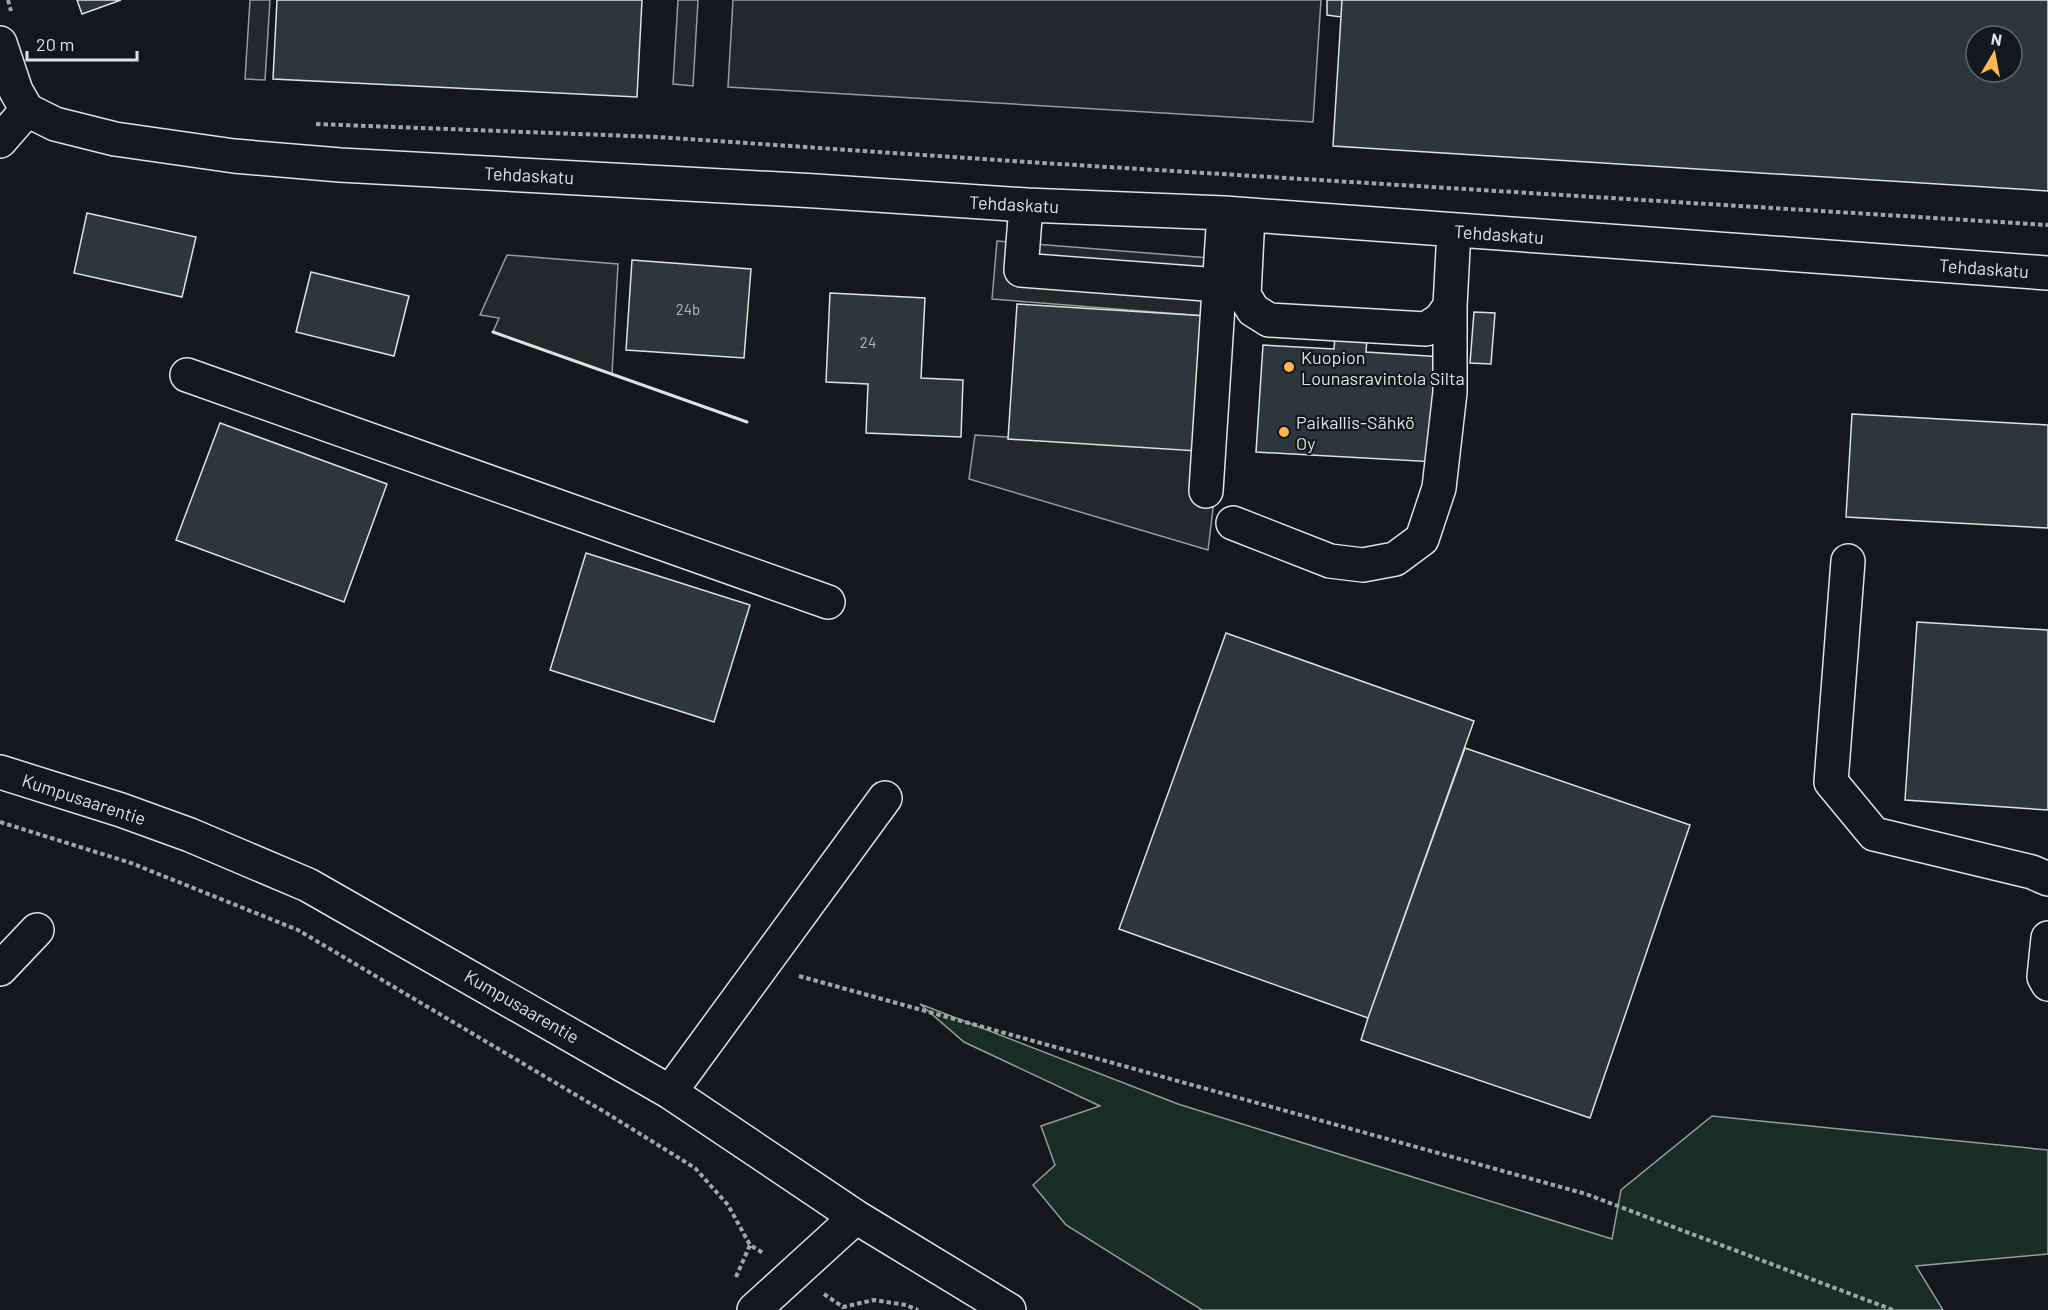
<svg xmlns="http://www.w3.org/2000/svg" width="2048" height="1310" font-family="Barlow,sans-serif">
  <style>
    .green { fill: #1a2d24; stroke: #939e99; stroke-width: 1.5 }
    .parking { fill: #24282b; stroke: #939e99; stroke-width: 1.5 }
    .building { fill: #2c363c; stroke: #d8e6dc; stroke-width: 1.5; fill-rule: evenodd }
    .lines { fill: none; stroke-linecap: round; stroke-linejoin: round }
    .minor-casing { stroke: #d8e6dc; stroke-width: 36 }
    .path { stroke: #9da8a2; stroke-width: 4; stroke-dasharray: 4.5 3; stroke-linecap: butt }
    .minor { stroke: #14181c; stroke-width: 33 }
    .wall { stroke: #d8e6dc; stroke-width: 3 }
    .poi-dot { fill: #ffb74d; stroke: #14181c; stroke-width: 2 }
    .labels { text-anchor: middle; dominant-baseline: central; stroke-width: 4.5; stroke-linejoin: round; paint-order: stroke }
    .number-label { font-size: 15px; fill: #adbab4 }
    .street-label { font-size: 18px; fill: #d8e6dc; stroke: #14181c }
    .poi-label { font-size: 18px; fill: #d8e6dc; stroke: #14181c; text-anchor: start }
  </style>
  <rect width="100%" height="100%" fill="#14181c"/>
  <!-- green -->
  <path class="green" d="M920,1004L1178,1104L1612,1239L1621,1190L1712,1116L2048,1150V1254L1916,1266L1943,1310H1202L1066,1225L1033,1185L1055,1165L1041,1126L1100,1106L964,1042Z"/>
  <!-- parking -->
  <path class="parking" d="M250,0H270L265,80L245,79Z
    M678,0H698L693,86L673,84Z
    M733,0H1321L1313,122L728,87Z
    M997,241L1235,260L1230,318L992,299Z
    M507,255L618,264L612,374L493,332L499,318L480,315Z
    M975,435L1220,451L1208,550L969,479Z"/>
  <!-- building -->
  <path class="building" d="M77,0H121L82,14Z
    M277,0H642L637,97L273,79Z
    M1327,0H1342L1341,17L1327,15Z
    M1342,0H2048V191L1333,146ZM1976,36H2012V72H1976Z
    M87,213L196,237L182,297L74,273Z
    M632,260L751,269L744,358L626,350Z
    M311,272L409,296L394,356L296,332Z
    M830,293L925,298L921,378L963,380L961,437L866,433L868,384L826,382Z
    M1017,304L1207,316L1198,451L1008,439Z
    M1474,312L1495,313L1491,364L1470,363Z
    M1335,336L1367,338L1366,352L1443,357L1436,462L1256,452L1263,345L1334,349Z
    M1852,414L2048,425V528L1846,517Z
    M220,423L387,484L344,602L176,540Z
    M586,553L750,605L714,722L550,670Z
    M1917,622L2048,630V810L1905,800Z
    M1226,633L1474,721L1368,1018L1119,929Z
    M1465,748L1690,825L1590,1118L1361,1040L1368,1018Z"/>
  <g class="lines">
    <defs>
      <path id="minor" d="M0,43L16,91L27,110
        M27,110L55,124L115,139L234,156L340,165L816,191L1026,205L1224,213L2048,273
        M0,141L27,110
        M1026,205L1021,270L1219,285
        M1248,215L1244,295L1253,310L1269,320L1426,329L1440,320L1450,306L1454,230
        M187,375L828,602
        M1206,491L1224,213
        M1233,523L1330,561L1363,565L1395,559L1422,539L1439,488L1450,392V306
        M1848,561L1831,782L1874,834L2032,872L2048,879
        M0,772L121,810L190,835L308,885L670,1092L856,1217L1009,1310
        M2048,938L2044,977L2048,984
        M0,969L37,930
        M670,1092L885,798
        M754,1310L856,1217"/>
    </defs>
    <!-- minor casing -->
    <use href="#minor" class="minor-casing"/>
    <!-- path -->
    <path class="path" d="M8,0L11,11
      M316,124L657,137L1027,162L2048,225
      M0,822L131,863L298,930L608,1114L695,1168L728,1205L750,1245L763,1253
      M799,976L1586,1194L1893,1310
      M736,1277L750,1245
      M824,1294L843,1307L874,1300L906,1305L918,1310"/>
    <!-- minor -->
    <use href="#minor" class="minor"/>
    <!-- wall -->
    <path class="wall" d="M493,332L747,422"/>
  </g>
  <!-- markers -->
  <g class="poi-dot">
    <circle cx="1289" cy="367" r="6"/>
    <circle cx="1284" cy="432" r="6"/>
  </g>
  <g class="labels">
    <!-- number labels -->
    <g class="number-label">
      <text x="688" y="309">24b</text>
      <text x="868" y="342">24</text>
    </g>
    <!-- street labels -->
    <g class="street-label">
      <text transform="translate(529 175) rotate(3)">Tehdaskatu</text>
      <text transform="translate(1014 204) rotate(3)">Tehdaskatu</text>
      <text transform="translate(1499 234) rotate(4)">Tehdaskatu</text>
      <text transform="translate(1984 268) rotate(4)">Tehdaskatu</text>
      <text transform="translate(84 799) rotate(18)">Kumpusaarentie</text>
      <text transform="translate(522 1006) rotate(30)">Kumpusaarentie</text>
    </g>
    <!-- poi labels -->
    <g class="poi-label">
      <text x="1301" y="357">Kuopion<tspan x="1301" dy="21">Lounasravintola Silta</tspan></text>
      <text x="1296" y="422">Paikallis-Sähkö<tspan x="1296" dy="21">Oy</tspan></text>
    </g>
  </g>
  <!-- north arrow -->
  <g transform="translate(1994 54) rotate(10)"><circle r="28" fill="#14181c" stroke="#626a69" stroke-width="1.5"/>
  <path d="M0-4.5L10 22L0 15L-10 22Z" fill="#ffb74d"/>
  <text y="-9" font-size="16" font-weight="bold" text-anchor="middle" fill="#d8e6dc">N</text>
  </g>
  <!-- scale -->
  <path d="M27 51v9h110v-9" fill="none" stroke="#d8e6dc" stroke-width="3"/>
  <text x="36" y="51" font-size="18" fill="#d8e6dc" stroke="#14181c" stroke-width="4.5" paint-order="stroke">20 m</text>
</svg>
